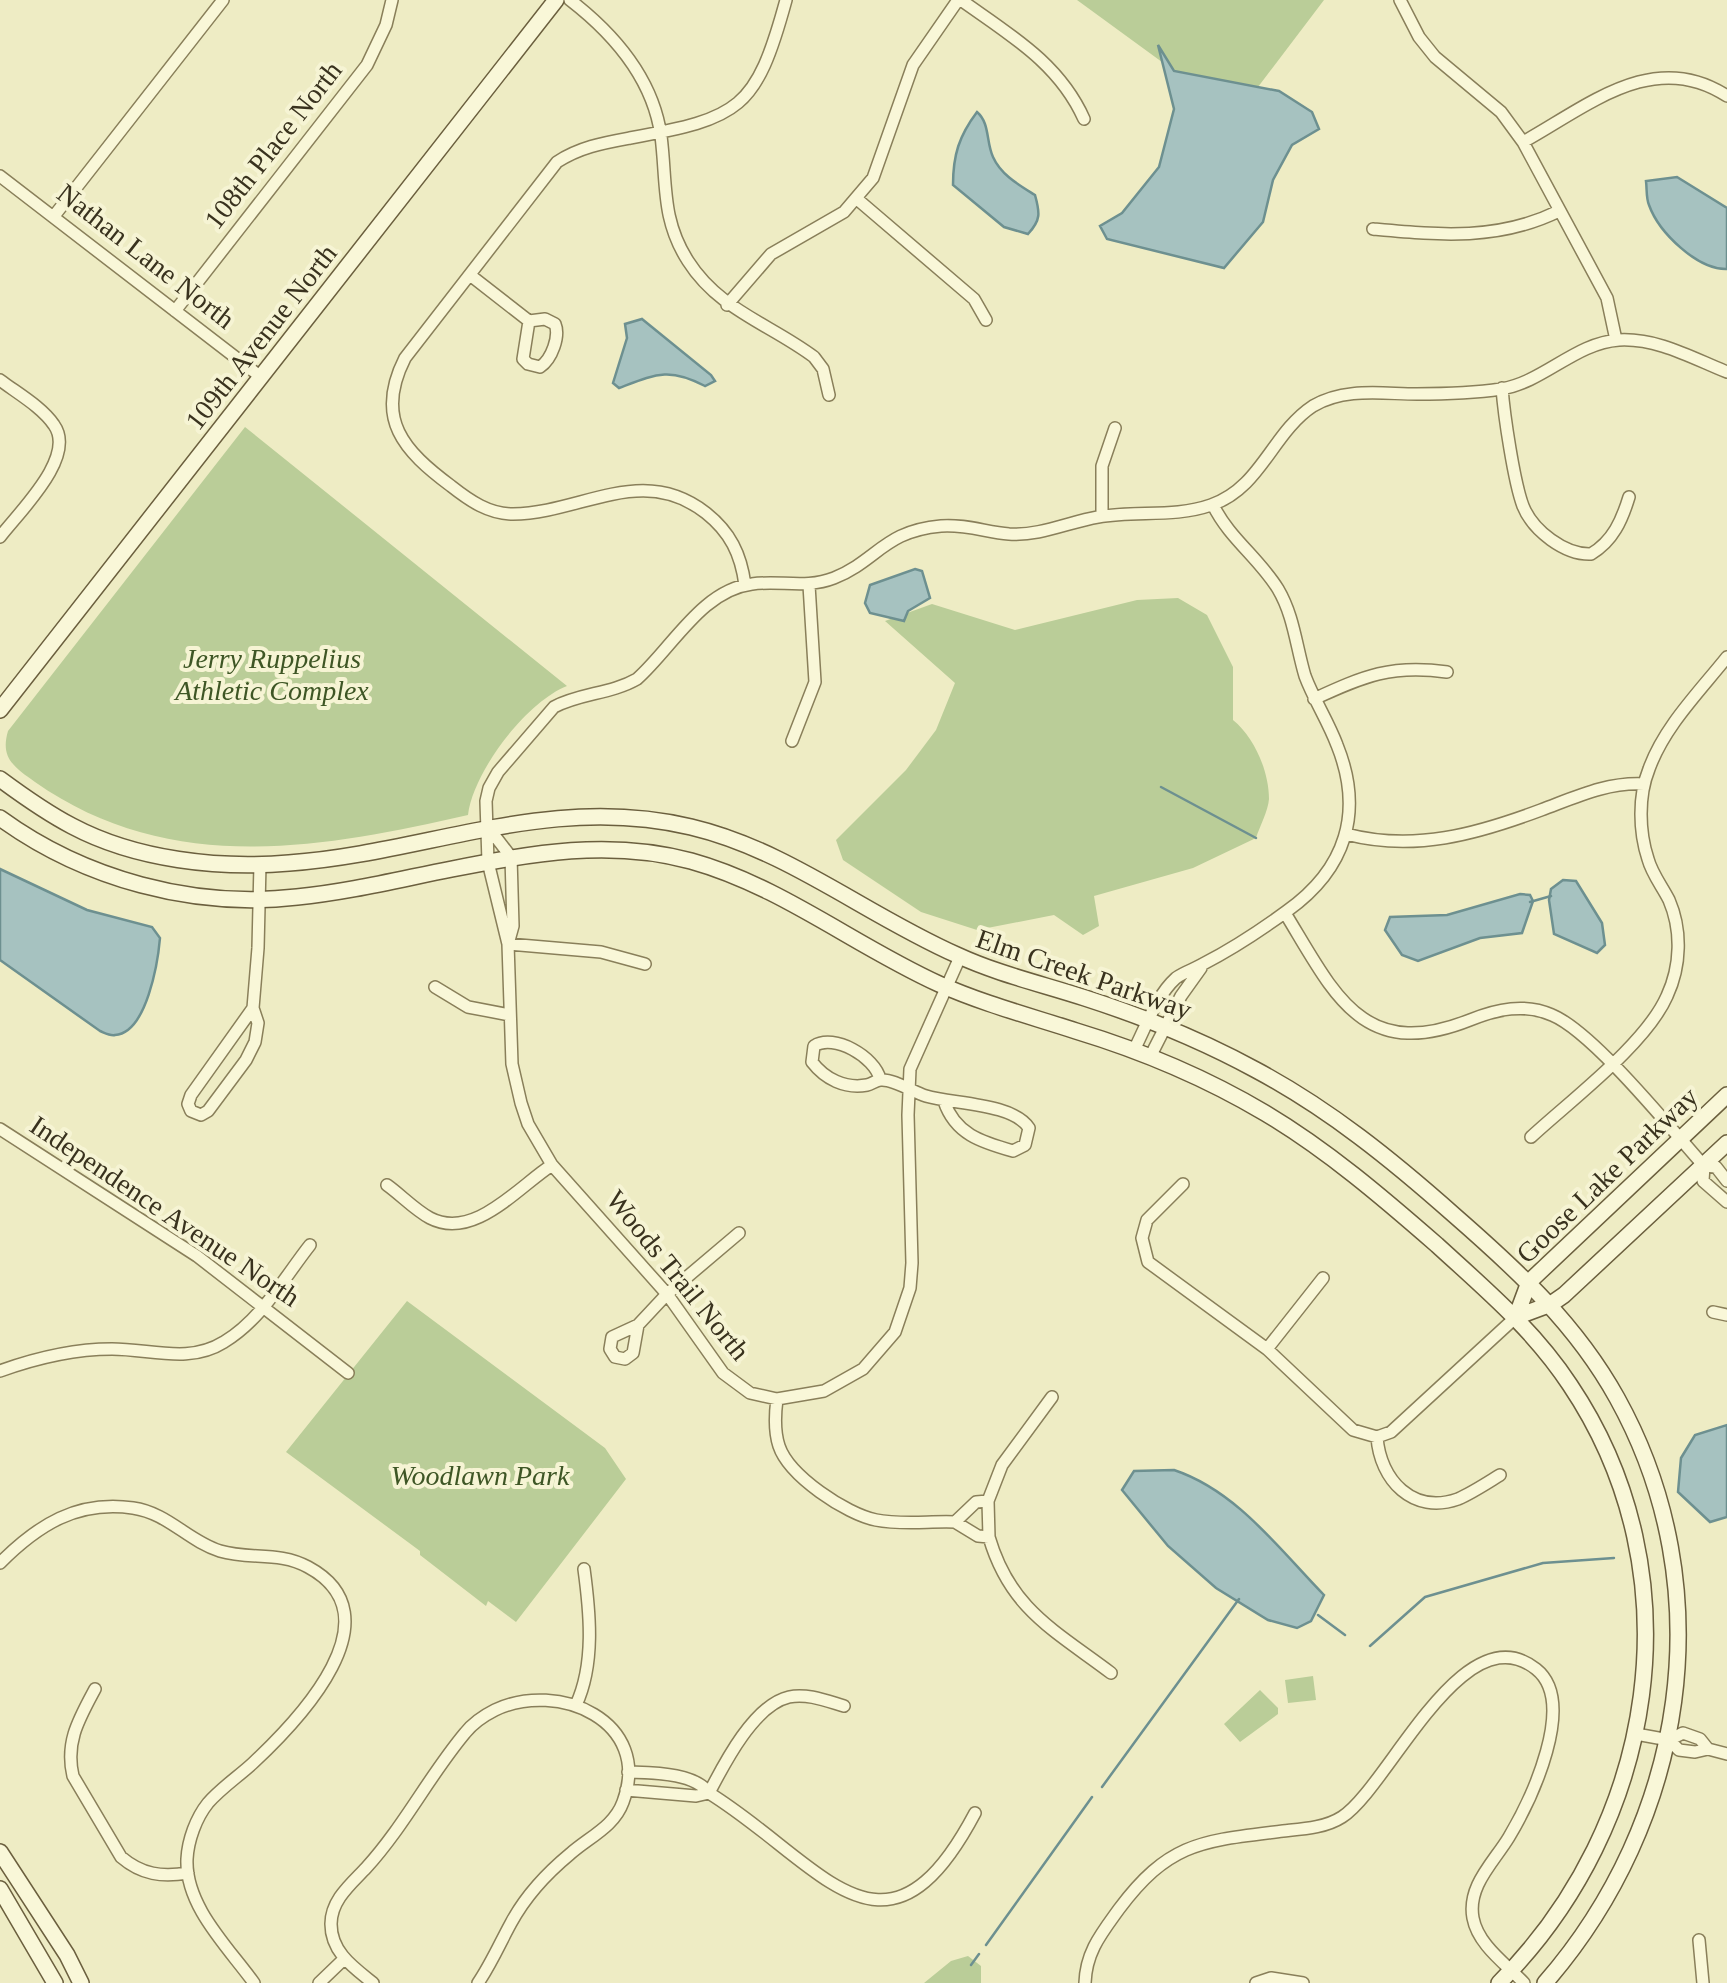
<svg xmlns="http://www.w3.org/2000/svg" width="1727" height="1983" font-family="Georgia,serif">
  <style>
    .green { fill: #bacd98 }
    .water { fill: #a6c2c0; stroke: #6d9090; stroke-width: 2.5 }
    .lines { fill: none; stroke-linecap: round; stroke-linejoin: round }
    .stream { stroke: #6d9090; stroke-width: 2.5 }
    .street-casing { stroke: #897f5a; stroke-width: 14 }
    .secondary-casing { stroke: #6b5f3e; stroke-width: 18 }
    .street { stroke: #f9f7d8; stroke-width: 11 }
    .secondary { stroke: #f9f7d8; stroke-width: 15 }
    .labels { text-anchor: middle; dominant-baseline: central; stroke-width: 8; stroke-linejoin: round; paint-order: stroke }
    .street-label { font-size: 28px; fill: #39321e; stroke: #f6f4d4 }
    .park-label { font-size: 28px; font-style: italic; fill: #3e5625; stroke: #f6f4d4 }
  </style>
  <rect width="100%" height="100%" fill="#eeecc4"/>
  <!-- green -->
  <path class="green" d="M1077,0H1324L1236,116Z
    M245,427L567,686C526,702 473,772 468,815C319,849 169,876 35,782C14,767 0,758 8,731Z
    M1178,598L1207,615L1233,667V720C1254,737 1269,771 1269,799C1268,811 1260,826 1256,838L1193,868L1094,896L1099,926L1083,935L1054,915L977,930L921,912L843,860L836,840L906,770L936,730L955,683L885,621L932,604L1015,630L1137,600Z
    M407,1301L605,1448L626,1479L516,1622L488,1601L486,1606L420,1555V1551L286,1452Z
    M1313,1676L1316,1700L1288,1703L1285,1680Z
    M1260,1690L1278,1708V1714L1240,1742L1224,1724Z
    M968,1956L981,1966V1983H924L951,1961Z"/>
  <!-- water -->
  <path class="water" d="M1158,45L1174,71L1279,91L1312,112L1319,129L1292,145L1273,180L1263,222L1224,268L1107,239L1100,226L1122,213L1159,167L1174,109Z
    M977,112C990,123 986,142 993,157C1001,175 1019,185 1035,195C1040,213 1041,220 1028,234L1004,227L953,185C953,155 959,136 977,112Z
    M1677,177L1727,208V269C1698,270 1659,233 1649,205C1646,198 1647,189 1646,181Z
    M642,319L711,375L715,381L705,386C669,367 656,374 619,388L613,383L627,338L625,324Z
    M915,569L922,571L930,598L908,611L904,621L870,613L865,603L870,585Z
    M0,869L87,910L152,927L160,938C158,961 147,1033 115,1035C110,1036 105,1033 100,1031L0,960Z
    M1563,880L1576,881L1602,923L1605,945L1597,953L1554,934L1549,900L1551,889Z
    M1520,894L1530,895L1533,901L1522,933L1480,938L1418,961L1402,955L1385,930L1390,917L1447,915Z
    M1727,1425V1517L1710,1522L1678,1492L1681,1458L1695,1435Z
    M1174,1470C1237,1491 1279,1549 1324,1595L1311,1621L1297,1628L1268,1620L1216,1588L1168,1546L1122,1490L1134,1471Z"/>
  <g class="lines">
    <!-- stream -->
    <path class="stream" d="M1161,787L1256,838
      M1530,902L1551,896
      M1318,1615L1345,1635
      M1370,1646L1425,1597L1543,1563L1614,1558
      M1102,1787L1239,1599
      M986,1945L1092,1797
      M971,1965L979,1954"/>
    <defs>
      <path id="street" d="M570,0C614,34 653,79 661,136C667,183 661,219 688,261C719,310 770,324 814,357L823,369L829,395
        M961,0C1010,35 1059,63 1084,119
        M1400,0L1419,37L1435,57L1501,112L1523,142L1607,298L1616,340
        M1523,142C1588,106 1654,48 1727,96
        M0,176L261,377
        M857,199L974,299L986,320
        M54,216L223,0
        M1373,229C1439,235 1498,241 1559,211
        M470,275L529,321L545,319L555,324C560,336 552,359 540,367L528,364L523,359L529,321
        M727,305L771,254L844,212L873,178L913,65L958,0
        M175,311L367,65L386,25L392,0
        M0,380C17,393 42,407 54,425C77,457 19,512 0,537
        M1502,388C1504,415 1514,482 1523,506C1533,531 1565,555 1591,554C1613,541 1622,520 1629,497
        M1102,516V466L1115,428
        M745,585C741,554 730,532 706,513C642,463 582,513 513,514C489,514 470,501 451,486C404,451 374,419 405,358L557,162C580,147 603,143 630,138C740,118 756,110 786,0
        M1314,699C1364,676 1392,664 1447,672
        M792,741L815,682L809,585
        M488,827L511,857L513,926L508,944
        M1346,834C1414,852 1477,834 1541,810C1576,797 1607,782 1644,784
        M1285,913C1334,993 1362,1063 1470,1020C1497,1009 1525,1003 1552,1015C1593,1032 1671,1129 1704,1166
        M508,944L601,952L645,964
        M960,957L910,1069L908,1115L912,1263L910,1288L895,1332L863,1369L824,1391L777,1399L750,1393L723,1373L667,1294L552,1165L528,1124L521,1103L512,1064L508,944L488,862L486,801L489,788L498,772L554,707C580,693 611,694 637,679C672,648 702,590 752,584C780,580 806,589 834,578C878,560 884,531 941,526C965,524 986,532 1009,534C1040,536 1069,522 1098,517C1136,510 1174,518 1211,505C1261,488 1272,433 1313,406C1345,387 1383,394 1417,394C1445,394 1474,393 1501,389C1544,382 1575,343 1619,340C1658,338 1692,358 1727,372
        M435,987L468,1007L510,1015
        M253,1008L191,1095L188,1104L191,1111L201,1115L208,1111L246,1060L255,1042L258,1023L253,1008L258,948L260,864
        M1134,1050C1146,1027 1156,996 1176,978C1184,972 1195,969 1203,964C1232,949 1261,930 1287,911C1346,869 1364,812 1337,745C1328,721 1314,700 1305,676C1296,646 1294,616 1278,589C1259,558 1229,538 1213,505
        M1150,1057L1181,996L1201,968
        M880,1079C875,1057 834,1033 814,1046L812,1062C825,1079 845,1089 867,1085C872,1084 876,1080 881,1080C894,1079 913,1092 926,1096C952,1104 1013,1103 1029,1128L1025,1145L1013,1151C981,1142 955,1134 944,1101
        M0,1129L197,1256L348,1373
        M1531,1137C1571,1100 1646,1044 1667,996C1681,966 1682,930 1669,900C1662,886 1652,874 1648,859C1639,832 1638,796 1649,769C1664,727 1699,692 1727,657
        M1704,1166L1703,1181L1727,1202
        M1704,1166L1716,1167L1727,1181
        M1183,1184L1147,1220L1142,1238L1148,1262L1267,1349L1353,1430L1377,1437L1391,1432L1516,1317
        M387,1185C401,1195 415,1210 430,1218C474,1241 519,1186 552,1165
        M1713,1312L1727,1315
        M638,1325L612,1337L610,1349L615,1357L625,1359L633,1353L638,1325L667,1294L739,1233
        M1267,1349L1323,1278
        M0,1371C36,1358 73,1349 112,1349C151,1349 189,1364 224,1342C261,1320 284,1278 310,1245
        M777,1399C775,1414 774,1431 779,1446C789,1476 846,1514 876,1520C901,1525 929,1521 955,1522
        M1377,1437C1380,1480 1413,1515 1458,1499C1472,1493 1487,1483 1500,1475
        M988,1501L1002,1465L1052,1397
        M988,1501L989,1537L978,1536L955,1522L976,1502Z
        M989,1537C1010,1609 1054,1630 1111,1673
        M0,1563C38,1525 77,1500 133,1508C168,1513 188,1541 220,1551C250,1560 279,1551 308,1567C399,1616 299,1720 253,1763C239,1776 221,1788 208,1803C196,1818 188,1840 187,1859C185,1906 228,1947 254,1983
        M95,1689C79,1719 65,1742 73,1776L121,1857C142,1875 162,1877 188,1873
        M576,1705C595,1664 590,1613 584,1569
        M1636,1734L1669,1740L1679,1750L1695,1752L1708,1749L1727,1754
        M1669,1740L1683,1733L1700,1739L1708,1749
        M628,1772C651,1773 694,1772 709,1793C822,1863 885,1983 975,1813
        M626,1790L696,1796L709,1793
        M709,1793C724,1764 754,1705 789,1697C807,1693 827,1701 844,1706
        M1699,1940L1703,1983
        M319,1983L344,1959
        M373,1983C353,1967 331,1952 331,1924C331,1900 351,1884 366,1868C405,1825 429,1776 465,1733C473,1723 483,1716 495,1710C558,1680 653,1721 623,1802C614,1827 589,1837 570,1854C547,1873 525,1897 511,1923C500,1943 491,1964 478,1983
        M1085,1983C1086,1952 1101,1934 1119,1909C1170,1841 1203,1841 1283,1831C1302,1829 1325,1828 1342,1817C1388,1788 1463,1611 1536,1669C1578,1702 1531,1800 1509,1837C1494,1862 1467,1886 1473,1918C1478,1945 1506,1964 1524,1983
        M1256,1983L1271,1978L1303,1983"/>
      <path id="secondary" d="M0,710L556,0
        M0,779C23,796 47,813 72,826C136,860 219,869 289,863C427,853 549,793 691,827C788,850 866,915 957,955C998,974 1042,984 1085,998C1144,1017 1201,1040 1256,1070C1329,1109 1392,1160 1454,1215C1517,1270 1576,1324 1617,1398C1723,1589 1686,1821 1545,1983
        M0,818C84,879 193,909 297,897C349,892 401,879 452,869C531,853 611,839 691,861C781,886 855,946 939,984C984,1004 1030,1016 1076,1031C1142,1051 1206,1078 1265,1113C1327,1150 1382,1197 1437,1245C1485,1289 1534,1330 1570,1385C1697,1574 1657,1825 1499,1983
        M1516,1317L1529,1282L1727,1095
        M1516,1317L1551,1304L1564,1295L1727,1143
        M0,1852L67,1955L81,1983
        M0,1889L55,1983"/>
    </defs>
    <!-- street casing -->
    <use href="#street" class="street-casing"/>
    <!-- secondary casing -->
    <use href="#secondary" class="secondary-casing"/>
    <!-- street -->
    <use href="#street" class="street"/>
    <!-- secondary -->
    <use href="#secondary" class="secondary"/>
  </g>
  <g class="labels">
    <!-- street labels -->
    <g class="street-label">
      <text transform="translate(273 145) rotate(-52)">108th Place North</text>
      <text transform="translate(146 256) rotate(38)">Nathan Lane North</text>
      <text transform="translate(261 337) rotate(-52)">109th Avenue North</text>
      <text transform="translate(1084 974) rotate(19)">Elm Creek Parkway</text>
      <text transform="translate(1607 1175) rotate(-44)">Goose Lake Parkway</text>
      <text transform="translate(165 1211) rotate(34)">Independence Avenue North</text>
      <text transform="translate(678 1275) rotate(51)">Woods Trail North</text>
    </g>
    <!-- park labels -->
    <g class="park-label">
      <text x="272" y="658">Jerry Ruppelius<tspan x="272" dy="32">Athletic Complex</tspan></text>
      <text x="480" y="1475">Woodlawn Park</text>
    </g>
  </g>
</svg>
